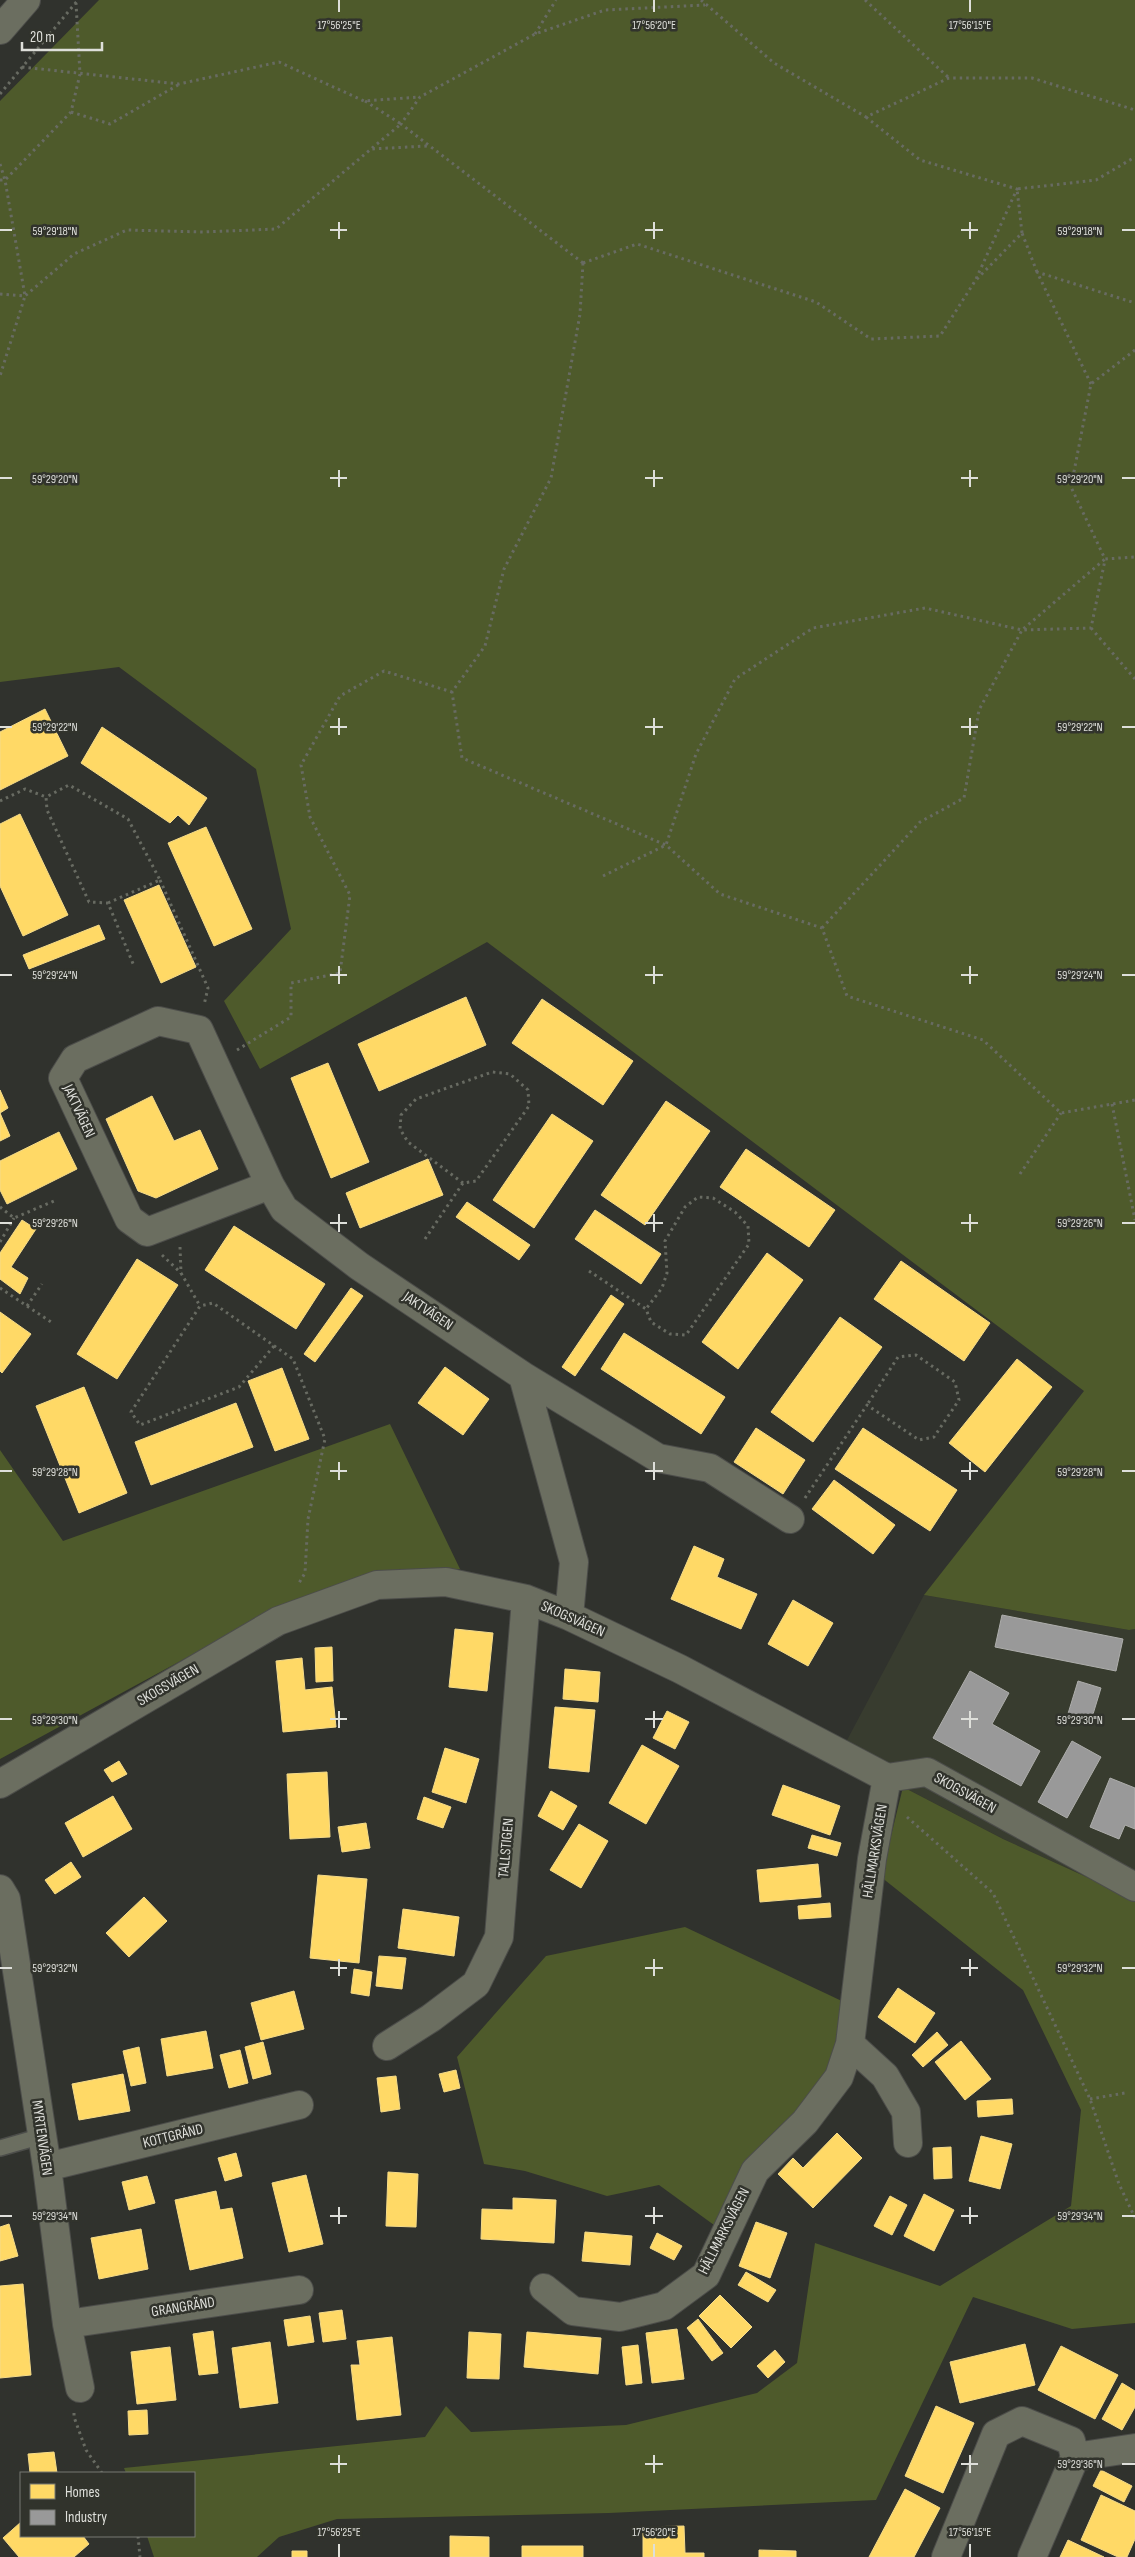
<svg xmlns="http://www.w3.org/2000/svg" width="1135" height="2557" font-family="'Sofia Sans Condensed',sans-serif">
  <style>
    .built { fill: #383c2f }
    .green { fill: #4e5a2b }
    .homes { fill: #ffd966; stroke: #f5db89 }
    .industry { fill: #999; stroke: #aeaeac }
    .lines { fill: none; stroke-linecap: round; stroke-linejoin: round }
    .service-casing { stroke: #4c4d4a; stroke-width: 18 }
    .minor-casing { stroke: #4c4d4a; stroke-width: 30 }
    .tertiary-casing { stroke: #4c4d4a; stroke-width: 30 }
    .path { stroke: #686b62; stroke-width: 3; stroke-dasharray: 2.5 4; stroke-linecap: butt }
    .service { stroke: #6b6e60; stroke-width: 15 }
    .minor { stroke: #6b6e60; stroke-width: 28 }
    .tertiary { stroke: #6b6e60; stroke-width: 28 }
    .ticks { fill: none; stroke: #dedfda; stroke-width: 2 }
    .labels { text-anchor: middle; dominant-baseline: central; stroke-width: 5; stroke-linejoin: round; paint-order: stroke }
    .street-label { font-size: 15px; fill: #dedfda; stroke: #31332c }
    .ticks-label { font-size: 12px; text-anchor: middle; fill: #dedfda; stroke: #31332c; stroke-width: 5; stroke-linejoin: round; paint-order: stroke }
  </style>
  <rect width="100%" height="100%" fill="#30322d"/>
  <!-- built -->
  <path class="built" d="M924,1595L1129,1630L1135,1629V1899L1003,1839L903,1787L846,1742Z"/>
  <!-- green -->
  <path class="green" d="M99,0H1135V1629L1129,1630L924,1595L1084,1391L487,942L260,1069L224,1001L291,929L256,769L119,667L0,682V101Z
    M390,1424L460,1569L378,1571L267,1614L0,1759V1450L63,1541Z
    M903,1787L1003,1839L1135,1899V2323L1072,2329L973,2297L876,2500L609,2513L337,2519L279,2537L257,2557H154L147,2536H194V2473H126L124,2468L425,2437L446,2406L471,2432L626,2425L757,2393L797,2363L815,2243L940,2286L1071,2206L1081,2110L1023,1990L881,1877Z
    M685,1927L846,2003L825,2082L734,2184L714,2225L659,2185L607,2196L525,2171L484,2164L457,2057L546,1956Z"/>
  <!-- homes -->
  <path class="homes" d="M45,709L68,756L0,790V732Z
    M102,727L207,798L189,825L178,815L170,823L81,763Z
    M20,814L68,915L23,936L0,886V824Z
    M206,827L252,929L214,946L168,843Z
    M159,885L196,967L161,983L124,900Z
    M99,925L105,939L29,969L23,955Z
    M466,997L486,1045L379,1091L358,1044Z
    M542,999L633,1061L603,1105L512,1043Z
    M328,1063L369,1162L331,1178L291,1078Z
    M0,1090L8,1108L0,1113L10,1136L0,1141Z
    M152,1096L174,1141L200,1130L218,1169L156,1198L138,1191L106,1119Z
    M666,1101L710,1131L645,1225L601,1195Z
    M552,1114L593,1141L534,1228L493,1200Z
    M59,1132L77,1169L7,1204L0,1190V1161Z
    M746,1149L835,1210L809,1247L720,1187Z
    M428,1159L443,1195L360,1228L346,1193Z
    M467,1202L530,1245L519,1260L456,1217Z
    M595,1210L661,1254L641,1284L575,1239Z
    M22,1220L36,1229L11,1267L28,1278L20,1294L0,1279V1253Z
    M234,1226L325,1284L296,1329L205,1270Z
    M767,1253L803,1280L738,1369L702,1342Z
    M137,1259L178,1285L117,1379L77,1354Z
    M901,1261L990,1323L964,1361L874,1299Z
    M351,1288L363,1296L315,1362L304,1354Z
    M611,1295L624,1304L575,1376L562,1367Z
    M0,1312L31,1334L2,1373L0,1371Z
    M840,1317L882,1347L813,1442L771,1412Z
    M624,1333L725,1397L701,1434L601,1369Z
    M1017,1359L1052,1387L985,1472L949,1443Z
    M445,1367L489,1399L463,1435L418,1403Z
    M282,1368L309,1439L275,1451L248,1381Z
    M84,1387L127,1493L79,1513L36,1406Z
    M236,1403L253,1447L151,1485L135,1442Z
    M756,1428L805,1460L783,1494L734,1462Z
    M863,1428L957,1490L930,1531L835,1469Z
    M834,1480L895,1525L873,1554L812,1509Z
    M694,1546L724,1559L717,1577L757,1594L741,1629L671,1599Z
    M793,1600L833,1623L808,1666L768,1644Z
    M455,1629L493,1633L487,1691L449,1687Z
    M332,1647L333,1681L316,1682L315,1648Z
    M302,1658L305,1690L332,1687L336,1727L283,1732L276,1661Z
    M565,1669L600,1672L598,1702L563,1699Z
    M555,1707L595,1710L589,1772L549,1768Z
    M667,1711L689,1722L675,1749L653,1738Z
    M642,1745L679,1766L646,1824L609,1803Z
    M445,1748L479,1759L466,1803L432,1792Z
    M119,1761L127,1774L112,1782L104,1770Z
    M327,1772L330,1837L290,1839L287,1774Z
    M783,1785L840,1806L830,1835L772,1815Z
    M551,1791L577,1806L563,1830L538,1816Z
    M113,1796L132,1829L83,1857L65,1823Z
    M424,1797L451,1807L443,1828L417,1819Z
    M366,1823L370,1848L342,1852L338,1827Z
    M579,1824L608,1841L581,1888L550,1870Z
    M812,1835L841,1843L837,1856L808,1848Z
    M71,1862L81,1877L55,1894L45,1880Z
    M818,1864L821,1897L760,1902L757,1870Z
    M318,1875L367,1879L359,1963L310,1958Z
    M144,1897L167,1921L129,1957L106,1933Z
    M830,1903L831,1917L799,1919L798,1906Z
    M403,1909L459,1917L454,1956L398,1948Z
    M379,1956L406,1958L402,1989L376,1986Z
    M354,1969L372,1972L369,1996L351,1993Z
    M898,1988L935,2013L915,2043L878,2017Z
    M294,1991L304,2029L261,2040L251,2003Z
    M206,2031L213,2068L167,2076L161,2039Z
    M937,2032L948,2045L923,2067L912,2055Z
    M961,2041L991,2079L965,2100L935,2062Z
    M263,2042L271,2074L253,2079L245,2047Z
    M139,2047L146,2083L131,2086L123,2051Z
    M240,2050L248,2083L229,2088L220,2055Z
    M456,2070L460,2088L444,2092L439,2074Z
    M123,2074L130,2111L79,2120L72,2084Z
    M396,2076L400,2109L381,2112L377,2078Z
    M1012,2099L1013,2114L978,2117L977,2101Z
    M837,2133L862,2158L813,2208L778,2174L793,2158L803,2168Z
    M981,2136L1012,2144L1000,2189L969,2181Z
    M951,2147L952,2178L934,2179L933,2148Z
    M236,2153L242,2176L225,2181L218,2158Z
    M388,2172L418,2174L416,2227L386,2226Z
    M306,2175L323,2244L289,2252L272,2183Z
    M147,2176L155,2203L129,2210L122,2182Z
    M216,2191L220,2210L232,2208L243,2258L190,2270L175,2200Z
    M924,2194L954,2210L934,2251L904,2236Z
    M890,2196L907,2205L892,2235L874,2226Z
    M513,2198L556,2200L554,2243L481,2239L482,2209L513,2210Z
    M756,2222L787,2233L770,2278L739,2266Z
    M9,2224L18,2256L0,2261V2227Z
    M141,2229L148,2269L99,2279L91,2238Z
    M585,2232L632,2236L630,2265L582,2261Z
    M657,2233L682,2246L674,2260L650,2248Z
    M746,2272L776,2290L768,2302L738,2285Z
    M23,2284L31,2375L0,2378V2286Z
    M720,2295L752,2327L731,2348L699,2316Z
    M342,2310L346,2339L323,2342L319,2313Z
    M310,2316L314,2342L288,2346L284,2320Z
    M698,2319L723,2353L712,2361L687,2328Z
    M677,2329L684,2379L652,2383L646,2333Z
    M213,2331L218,2373L199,2375L193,2334Z
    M469,2332L501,2334L499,2379L467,2378Z
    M527,2332L601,2338L598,2374L524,2367Z
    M392,2337L401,2415L357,2420L351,2365H360L357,2341Z
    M270,2342L278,2403L240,2408L232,2348Z
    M1025,2344L1035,2385L960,2403L950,2362Z
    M638,2345L642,2383L626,2385L622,2347Z
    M1061,2346L1118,2375L1095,2419L1038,2390Z
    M170,2347L176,2400L137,2404L131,2352Z
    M775,2350L785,2362L768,2378L757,2366Z
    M1122,2383L1135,2391V2407L1122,2430L1102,2419Z
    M936,2406L974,2423L943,2493L905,2476Z
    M147,2410L148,2434L129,2435L128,2411Z
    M54,2452L57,2473H30L28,2454Z
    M1101,2470L1132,2486L1124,2502L1093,2486Z
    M905,2489L940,2508L914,2557H869Z
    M1101,2495L1135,2511V2539L1127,2557H1118L1081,2540Z
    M21,2522V2536H83L89,2544L74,2557H19L3,2538Z
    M684,2526L685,2553H704V2557H643V2527Z
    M450,2536L489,2537V2557H450Z
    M1068,2540L1104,2557H1060Z
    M522,2546H583V2557H522Z
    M759,2550L796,2551V2557H759Z
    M292,2551H307V2557H292Z"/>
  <!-- industry -->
  <path class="industry" d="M1002,1615L1123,1639L1116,1671L995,1647Z
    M970,1671L1009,1693L992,1724L1040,1751L1021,1786L933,1738Z
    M1078,1681L1101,1688L1090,1724L1067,1717Z
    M1072,1741L1101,1757L1067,1818L1038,1802Z
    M1110,1778L1135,1788V1829L1125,1825L1119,1839L1090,1827Z"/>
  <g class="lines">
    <defs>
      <path id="service" d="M0,2148L42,2136"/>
      <path id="minor" d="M270,1185L147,1232L129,1219L63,1078L75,1059L158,1021L199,1030L270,1185L284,1209L359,1266L523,1376L574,1562L569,1616
        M523,1376L658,1458L710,1468L790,1519
        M0,1784L278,1621L377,1585L446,1582L526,1599L569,1616L680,1669L887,1778L927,1772L1135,1887
        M0,1889L6,1899L47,2167L67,2324L80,2388
        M850,2044L885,2076L906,2112L908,2143
        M387,2046L431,2018L476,1984L499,1937L526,1599
        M47,2167L299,2105
        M544,2288L573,2311L620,2317L664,2306L706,2275L755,2171L805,2122L839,2077L850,2044L872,1859L887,1778
        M67,2324L299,2290
        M1075,2457L1135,2448
        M946,2557L996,2434L1022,2421L1071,2441L1075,2457L1032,2557"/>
      <path id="tertiary" d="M0,30L26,0"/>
    </defs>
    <!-- service casing -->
    <use href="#service" class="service-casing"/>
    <!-- minor casing -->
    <use href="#minor" class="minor-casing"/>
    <!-- tertiary casing -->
    <use href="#tertiary" class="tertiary-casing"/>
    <!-- path -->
    <path class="path" d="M701,0L774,63L866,117L949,78H1032L1135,110
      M865,0L949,78
      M535,34L556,0
      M22,67L179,84L279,62L364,101L419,97
      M0,94L78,0
      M365,101L401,124L371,149
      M71,112L110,124L178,85
      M866,117L920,160L1017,189L976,279
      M0,164L5,180L25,296L0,376
      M0,180H5L71,112L80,74L76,3
      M1022,233L1017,189L1096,180L1135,157
      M583,263L580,314L551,478L504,569L485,646L452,692L462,758L666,845L720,894L822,928L847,996L983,1040L1061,1113L1135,1100
      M583,263L401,124L420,97L535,34L605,10L705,5
      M583,263L637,244L816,302L871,339L940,336L975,281L1022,233L1037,272
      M0,294L25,296L74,254L127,230L203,232L276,229L371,149L427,146
      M1135,350L1091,384L1071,487L1105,559L1135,557
      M1091,384L1037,272L1135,303
      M1091,628L1135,679
      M0,801L25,789L46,797
      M603,876L666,845L696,754L735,679L813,628L925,608L1022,630L1105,559
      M160,880L208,988L204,1005
      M108,903L160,880L128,819L69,785L46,797L47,810L89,902L108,903L134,966
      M822,928L920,822L964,798L979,710L1022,630L1091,628L1105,560
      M237,1050L291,1017V983L340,973L350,895L310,817L301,765L340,696L384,671L452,692
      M1112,1104L1135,1220
      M1020,1174L1061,1113
      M0,1207L14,1218L54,1201
      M425,1239L463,1183L476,1181L529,1106L528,1090L510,1074L492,1072L416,1099L401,1115L400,1129L408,1142L463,1183
      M0,1242L14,1218
      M180,1247L181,1273L200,1306
      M162,1255L181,1273
      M589,1271L646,1309L651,1322L670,1334L686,1335L749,1244L748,1226L735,1212L713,1198L698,1197L685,1207L665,1241L667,1273L662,1288L646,1309
      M0,1288L54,1324
      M27,1306L42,1284
      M274,1346L239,1387L140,1425L131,1412L200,1306L213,1303L293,1359L325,1439L308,1519L305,1573L299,1583
      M805,1498L867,1405L919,1440L934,1437L959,1400L955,1382L916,1355L898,1357L867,1405
      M907,1817L993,1893L1090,2099L1119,2184L1135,2218
      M1090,2099L1125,2093
      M74,2413V2417L86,2450L102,2473
      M138,2536L140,2557"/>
    <!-- service -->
    <use href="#service" class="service"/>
    <!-- minor -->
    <use href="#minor" class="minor"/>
    <!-- tertiary -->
    <use href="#tertiary" class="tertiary"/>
  </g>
  <!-- ticks -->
  <path class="ticks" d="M339,0V12M654,0V12M970,0V12M339,222V239M654,222V239M970,222V239M0,230H12M330,230H347M645,230H663M961,230H978M1122,230H1135M339,470V487M654,470V487M970,470V487M0,478H12M330,478H347M645,478H663M961,478H978M1122,478H1135M339,718V735M654,718V735M970,718V735M0,727H12M330,727H347M645,727H663M961,727H978M1122,727H1135M339,966V984M654,966V984M970,966V984M0,975H12M330,975H347M645,975H663M961,975H978M1122,975H1135M339,1214V1232M654,1214V1232M970,1214V1232M0,1223H12M330,1223H347M645,1223H663M961,1223H978M1122,1223H1135M339,1462V1480M654,1462V1480M970,1462V1480M0,1471H12M330,1471H347M645,1471H663M961,1471H978M1122,1471H1135M339,1711V1728M654,1711V1728M970,1711V1728M0,1719H12M330,1719H347M645,1719H663M961,1719H978M1122,1719H1135M339,1959V1976M654,1959V1976M970,1959V1976M0,1968H12M330,1968H347M645,1968H663M961,1968H978M1122,1968H1135M339,2207V2224M654,2207V2224M970,2207V2224M0,2216H12M330,2216H347M645,2216H663M961,2216H978M1122,2216H1135M339,2455V2473M654,2455V2473M970,2455V2473M330,2464H347M645,2464H663M961,2464H978M1122,2464H1135M339,2544V2557M654,2544V2557M970,2544V2557"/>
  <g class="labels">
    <!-- street labels -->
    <g class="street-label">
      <text transform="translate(79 1111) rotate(65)">JAKTVÄGEN</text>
      <text transform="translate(428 1311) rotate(34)">JAKTVÄGEN</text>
      <text transform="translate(573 1619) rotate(24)">SKOGSVÄGEN</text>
      <text transform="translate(168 1685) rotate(-30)">SKOGSVÄGEN</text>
      <text transform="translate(965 1793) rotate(29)">SKOGSVÄGEN</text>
      <text transform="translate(506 1848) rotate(-85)">TALLSTIGEN</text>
      <text transform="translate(875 1851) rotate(-81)">HÄLLMARKSVÄGEN</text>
      <text transform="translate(173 2136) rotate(-14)">KOTTGRÄND</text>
      <text transform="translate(42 2138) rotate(82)">MYRTENVÄGEN</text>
      <text transform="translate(724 2231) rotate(-63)">HÄLLMARKSVÄGEN</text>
      <text transform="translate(183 2307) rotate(-9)">GRANGRÄND</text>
    </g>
  </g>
  <g class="ticks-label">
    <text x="339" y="29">17°56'25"E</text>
    <text x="654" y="29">17°56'20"E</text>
    <text x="970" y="29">17°56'15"E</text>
    <text x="1080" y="235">59°29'18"N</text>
    <text x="55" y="235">59°29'18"N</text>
    <text x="1080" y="483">59°29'20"N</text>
    <text x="55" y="483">59°29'20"N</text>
    <text x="1080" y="731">59°29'22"N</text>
    <text x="55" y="731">59°29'22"N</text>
    <text x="1080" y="979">59°29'24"N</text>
    <text x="55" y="979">59°29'24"N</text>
    <text x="1080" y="1227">59°29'26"N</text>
    <text x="55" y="1227">59°29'26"N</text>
    <text x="55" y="1476">59°29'28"N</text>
    <text x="1080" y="1476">59°29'28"N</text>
    <text x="55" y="1724">59°29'30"N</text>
    <text x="1080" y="1724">59°29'30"N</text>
    <text x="55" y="1972">59°29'32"N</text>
    <text x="1080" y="1972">59°29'32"N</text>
    <text x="55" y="2220">59°29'34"N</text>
    <text x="1080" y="2220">59°29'34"N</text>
    <text x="1080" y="2468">59°29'36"N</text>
    <text x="339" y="2536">17°56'25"E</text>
    <text x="654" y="2536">17°56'20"E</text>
    <text x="970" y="2536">17°56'15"E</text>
  </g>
  <!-- legend -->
  <rect x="20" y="2472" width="175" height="65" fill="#31332c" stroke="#767872"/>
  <rect x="30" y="2484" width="25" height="15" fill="#ffd966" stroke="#767872"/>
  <text x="65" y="2497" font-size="15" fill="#dedfda">Homes</text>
  <rect x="30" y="2510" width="25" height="15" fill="#999999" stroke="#767872"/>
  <text x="65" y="2522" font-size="15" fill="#dedfda">Industry</text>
  <!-- scale -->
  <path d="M22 42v8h80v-8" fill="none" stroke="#dedfda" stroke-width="2.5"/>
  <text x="30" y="42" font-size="15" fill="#dedfda" stroke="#31332c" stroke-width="4" paint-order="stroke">20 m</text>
</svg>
